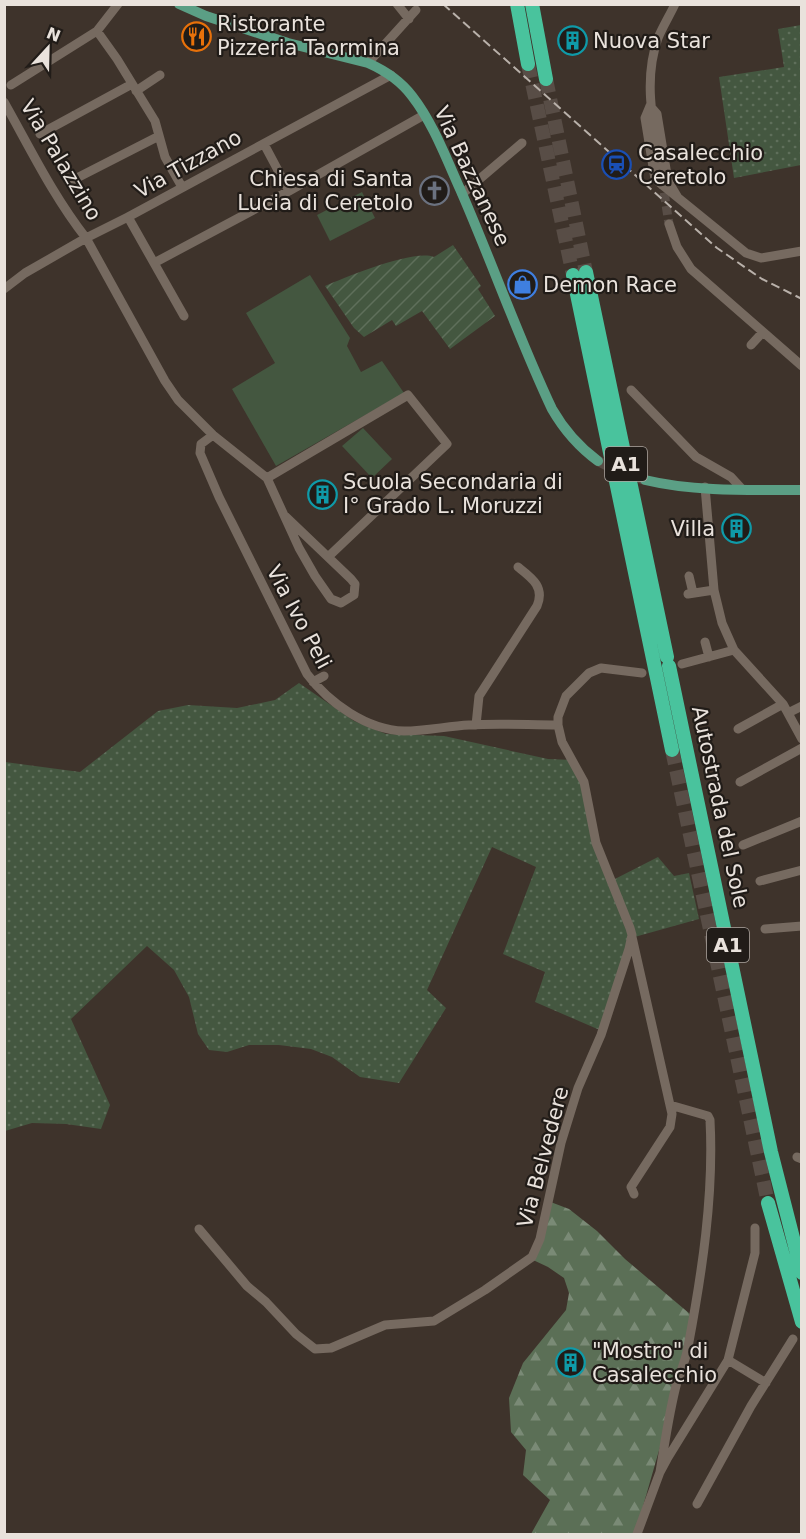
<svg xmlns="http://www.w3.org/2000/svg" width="806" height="1539" font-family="'DejaVu Sans',sans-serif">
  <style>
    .grass { fill: url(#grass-dots) }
    .forest { fill: url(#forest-firs) }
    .garden { fill: url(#garden-furrows) }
    .pitch { fill: #445740 }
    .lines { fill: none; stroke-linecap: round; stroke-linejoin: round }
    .minor-tunnel { stroke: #584d46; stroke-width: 9; stroke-dasharray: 9 4.5; stroke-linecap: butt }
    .major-tunnel { stroke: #584d46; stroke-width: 10; stroke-dasharray: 10 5; stroke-linecap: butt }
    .highway-tunnel { stroke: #584d46; stroke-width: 14; stroke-dasharray: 14 7; stroke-linecap: butt }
    .minor { stroke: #766a60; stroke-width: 9 }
    .major { stroke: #5b9f85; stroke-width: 10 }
    .highway { stroke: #49c39d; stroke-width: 14 }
    .rail { stroke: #b9b1aa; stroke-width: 2; stroke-dasharray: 9 4.5; stroke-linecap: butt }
    .labels { text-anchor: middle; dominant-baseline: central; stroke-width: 4.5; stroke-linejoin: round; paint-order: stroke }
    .shield { fill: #211c18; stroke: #ada7a1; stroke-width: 1.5 }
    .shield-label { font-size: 20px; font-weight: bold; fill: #e9e2dc }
    .poi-label { font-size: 21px; fill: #e9e2dc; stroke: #211c18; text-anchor: start }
    .street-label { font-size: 21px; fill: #e9e2dc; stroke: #211c18 }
  </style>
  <defs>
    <pattern id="grass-dots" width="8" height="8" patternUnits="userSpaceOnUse" patternTransform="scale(1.5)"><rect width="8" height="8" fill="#445740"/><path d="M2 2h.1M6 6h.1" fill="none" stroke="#5f6f5b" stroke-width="1.8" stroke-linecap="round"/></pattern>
    <pattern id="forest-firs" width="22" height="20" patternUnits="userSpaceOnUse" patternTransform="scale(1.5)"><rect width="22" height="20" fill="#5b6f56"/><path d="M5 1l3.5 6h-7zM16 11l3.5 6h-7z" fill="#7a8a76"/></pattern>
    <pattern id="garden-furrows" width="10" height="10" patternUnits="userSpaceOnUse" patternTransform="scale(1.5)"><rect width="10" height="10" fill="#445740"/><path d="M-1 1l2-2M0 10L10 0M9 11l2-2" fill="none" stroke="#5f6f5b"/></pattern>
  </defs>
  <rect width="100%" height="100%" fill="#3e332b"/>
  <!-- grass -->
  <path class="grass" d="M801,25V165L734,178L719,77L784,67L778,29Z
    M299,683L354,721L386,734L444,736L548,759L573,760L584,781L609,882L658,857L674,876L689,873L699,919L631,938L602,1031L535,1002L545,972L503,954L536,867L492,847L427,990L446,1008L399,1083L360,1077L332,1057L311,1049L279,1045H249L227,1052L209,1050L198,1034L189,997L174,970L147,946L71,1019L110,1105L101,1129L66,1124L32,1123L5,1131V762L80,772L158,711L188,705L237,708L275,700Z"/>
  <!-- forest -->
  <path class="forest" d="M548,1201L569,1209L597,1231L625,1259L690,1314L683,1367L635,1534H531L550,1500L523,1475L526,1450L511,1432L509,1398L523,1363L566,1310L569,1293L564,1278L548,1267L531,1259Z"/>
  <!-- garden -->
  <path class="garden" d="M453,245L481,286L478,289L495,316L450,349L422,311L396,326L392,320L364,337L354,328L325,286C347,277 413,249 434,257Z"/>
  <!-- pitch -->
  <path class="pitch" d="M362,192L375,218L330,241L317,215Z
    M310,275L350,338L347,346L361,372L382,361L404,393L276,466L232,389L275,363L246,313Z
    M363,428L392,459L372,478L342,446Z"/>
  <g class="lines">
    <!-- minor-tunnel -->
    <path class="minor-tunnel" d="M660,166L669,224"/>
    <!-- major-tunnel -->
    <path class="major-tunnel" d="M598,461L622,473L645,480"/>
    <!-- highway-tunnel -->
    <path class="highway-tunnel" d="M528,64L573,275
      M546,79L586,272
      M672,750L768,1203"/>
    <!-- minor -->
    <path class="minor" d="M397,4L409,19
      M97,31L117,59L155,121L165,157L182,187
      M368,63L416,10
      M11,85L97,31L118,4
      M136,91L160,75
      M4,102C30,148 53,196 86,238L165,381L178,400L213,435L267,478L299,548L315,576L331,599L341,603L354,595L355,584L351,579L284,515
      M40,134L132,84
      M264,144L289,191
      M660,166C653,122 643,80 658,38C663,26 670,15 675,4
      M69,182L159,136
      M462,194L522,143
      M677,196L668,181L657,114L650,106L645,118L655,179L746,253L761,258L802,251
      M128,217L184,316
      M669,224L677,247L691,269L802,366
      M154,263L289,191L424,115
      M4,289L25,273L86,238L128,217L391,75
      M751,345L762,333
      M631,390L696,457L731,477L742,489
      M213,435L201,444L200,453L219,497L307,674C329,703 367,730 404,731C426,731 448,726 469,725C498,723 528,725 558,725
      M267,478L408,395L447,444L328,557
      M705,487L714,590L722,623L734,650L783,704L802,739
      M689,576L693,593
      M688,594L714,590
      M705,642L709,657
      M682,664L734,650
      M313,682L324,676
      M788,713L802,706
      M476,725L479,696L537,606C545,587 532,578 518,567
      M738,729L783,704
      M740,782L802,748
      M743,845L802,821
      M760,881L802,870
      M765,929L802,926
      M632,937L672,1114L670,1127L631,1187L634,1194
      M797,1157L802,1159
      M199,1229L247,1286L266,1302L296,1334L315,1349L331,1348L385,1325L434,1321L485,1290L532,1257L540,1239L561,1143L578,1088L601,1035L629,949L632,935L630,928L596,843L584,782L562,742L558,725V717L566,696L589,673L601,668L642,673
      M728,1360L766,1383
      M660,1472C665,1442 669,1412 677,1382C681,1371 686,1359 688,1347C702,1273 714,1195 710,1120L708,1116L670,1105
      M697,1504L751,1406L793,1339
      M637,1534L660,1472L667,1459L728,1360L755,1253V1228"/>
    <!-- major -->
    <path class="major" d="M179,4L206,16L288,43L368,63C386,71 400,80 412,96C433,123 446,158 460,189C492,262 518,337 552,409C564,430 579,447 598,461
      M645,480C695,492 750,490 802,490"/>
    <!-- highway -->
    <path class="highway" d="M517,4L528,64
      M532,4L546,79
      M586,272L667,657
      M573,275L672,750
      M669,666L771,1152L802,1273
      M768,1203L802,1322"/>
    <!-- rail -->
    <path class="rail" d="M443,4L717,248L762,279L802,299"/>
  </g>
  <!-- icons -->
  <defs>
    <symbol id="restaurant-ring" viewBox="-11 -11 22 22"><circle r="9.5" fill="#211c18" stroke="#e8710a" stroke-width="1.5"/><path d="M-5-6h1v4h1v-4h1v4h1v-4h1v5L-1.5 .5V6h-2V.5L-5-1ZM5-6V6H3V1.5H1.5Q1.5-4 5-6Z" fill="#e8710a"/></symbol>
    <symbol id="building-ring" viewBox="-11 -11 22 22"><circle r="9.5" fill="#211c18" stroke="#0f9aa8" stroke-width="1.5"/><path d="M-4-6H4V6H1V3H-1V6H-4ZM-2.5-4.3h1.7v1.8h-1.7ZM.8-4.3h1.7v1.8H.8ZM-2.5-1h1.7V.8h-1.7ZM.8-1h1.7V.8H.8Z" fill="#0f9aa8"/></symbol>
    <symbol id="station-ring" viewBox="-11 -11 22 22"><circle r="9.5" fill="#211c18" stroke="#1a4fb4" stroke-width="1.5"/><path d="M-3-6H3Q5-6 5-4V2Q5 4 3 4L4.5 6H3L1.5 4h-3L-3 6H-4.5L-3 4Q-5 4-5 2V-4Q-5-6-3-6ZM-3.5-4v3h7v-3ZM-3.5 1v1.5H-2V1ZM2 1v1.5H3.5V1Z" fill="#1a4fb4"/></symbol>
    <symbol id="church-ring" viewBox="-11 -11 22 22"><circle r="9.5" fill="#211c18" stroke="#6b7280" stroke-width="1.5"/><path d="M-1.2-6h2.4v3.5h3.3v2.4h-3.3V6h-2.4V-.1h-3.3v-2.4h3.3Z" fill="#6b7280"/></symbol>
    <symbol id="shop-ring" viewBox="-11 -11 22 22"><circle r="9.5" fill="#211c18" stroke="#3f7fe0" stroke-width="1.5"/><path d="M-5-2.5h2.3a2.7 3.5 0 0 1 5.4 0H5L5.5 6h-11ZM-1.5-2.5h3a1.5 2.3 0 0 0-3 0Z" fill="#3f7fe0"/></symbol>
  </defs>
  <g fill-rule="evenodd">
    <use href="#restaurant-ring" x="180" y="20" width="33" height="33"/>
    <use href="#building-ring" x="556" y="24" width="33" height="33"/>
    <use href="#station-ring" x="600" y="148" width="33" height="33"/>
    <use href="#church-ring" x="418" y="174" width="33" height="33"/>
    <use href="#shop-ring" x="506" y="268" width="33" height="33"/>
    <use href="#building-ring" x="306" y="478" width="33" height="33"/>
    <use href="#building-ring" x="720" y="512" width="33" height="33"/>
    <use href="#building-ring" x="554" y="1346" width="33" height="33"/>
  </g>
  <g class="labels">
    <!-- shield labels -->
    <g class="shield">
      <rect x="605" y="447" width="42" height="34" rx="4.5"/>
      <rect x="707" y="928" width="42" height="34" rx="4.5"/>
    </g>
    <g class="shield-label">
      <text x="626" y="464">A1</text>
      <text x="728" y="945">A1</text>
    </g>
    <!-- poi labels -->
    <g class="poi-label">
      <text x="217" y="24">Ristorante<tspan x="217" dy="24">Pizzeria Taormina</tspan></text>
      <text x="593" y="41">Nuova Star</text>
      <text x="638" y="153">Casalecchio<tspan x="638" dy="24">Ceretolo</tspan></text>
      <text x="413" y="179" text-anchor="end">Chiesa di Santa<tspan x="413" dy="24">Lucia di Ceretolo</tspan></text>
      <text x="543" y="285">Demon Race</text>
      <text x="343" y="482">Scuola Secondaria di<tspan x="343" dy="24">I° Grado L. Moruzzi</tspan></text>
      <text x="715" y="529" text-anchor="end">Villa</text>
      <text x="592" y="1351">"Mostro" di<tspan x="592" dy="24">Casalecchio</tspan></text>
    </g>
    <!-- street labels -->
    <g class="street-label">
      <text transform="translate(61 160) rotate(59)">Via Palazzino</text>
      <text transform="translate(188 164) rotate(-29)">Via Tizzano</text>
      <text transform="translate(472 176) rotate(65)">Via Bazzanese</text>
      <text transform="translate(299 617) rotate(62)">Via Ivo Peli</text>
      <text transform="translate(720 807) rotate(78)">Autostrada del Sole</text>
      <text transform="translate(543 1157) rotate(-75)">Via Belvedere</text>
    </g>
  </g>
  <!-- border -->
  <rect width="806" height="1539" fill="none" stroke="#e9e2dc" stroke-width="12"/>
  <!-- north arrow -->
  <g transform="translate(48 48) rotate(22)" stroke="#211c18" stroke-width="4.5" paint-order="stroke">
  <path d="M0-4.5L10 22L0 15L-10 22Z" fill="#e9e2dc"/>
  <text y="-9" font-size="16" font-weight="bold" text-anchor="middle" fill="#e9e2dc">N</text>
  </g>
</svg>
